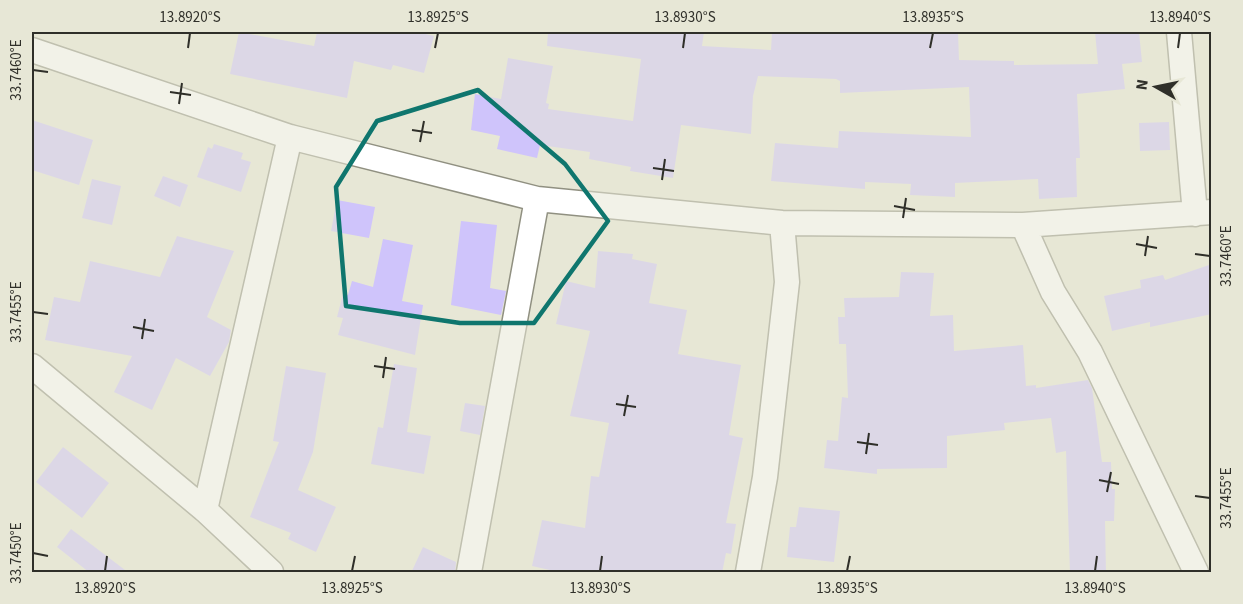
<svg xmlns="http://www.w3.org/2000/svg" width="1243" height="604" font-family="'Source Sans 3',sans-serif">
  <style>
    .building { fill: #cfc4fb }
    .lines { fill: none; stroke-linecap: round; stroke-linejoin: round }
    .minor-casing { stroke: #909081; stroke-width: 27 }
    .minor { stroke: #fff; stroke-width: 24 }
    .marked { fill: none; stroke: #0f766e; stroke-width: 4.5; stroke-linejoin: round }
    .ticks { fill: none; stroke: #2f2f29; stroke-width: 2 }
    .neatline { fill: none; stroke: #2f2f29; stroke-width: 2 }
    .ticks-label { font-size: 15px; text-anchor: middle; fill: #2f2f29 }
  </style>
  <rect width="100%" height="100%" fill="#e7e7d6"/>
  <!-- building -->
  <path class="building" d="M239,32L314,46L317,32H417L434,36L424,73L393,65L391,70L354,61L347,98L230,74Z
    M548,32H704L702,46L771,50L772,32H958L959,60L1014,61V65L1098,64L1095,32H1139L1142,62L1122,64L1125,89L1077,94L1080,158H1076L1077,197L1039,199L1038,179L955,183V197L910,195L911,184L865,182V189L771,181L775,143L838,148L839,131L971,137L969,87L840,93V81L836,79L758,76L753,96L751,134L681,125L673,178L630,171L631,167L589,159L590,152L540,145L537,158L497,149L500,136L471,130L475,94L501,99L508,58L553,66L546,103L549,104L548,109L633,121L641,59L547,46Z
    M32,120L93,140L79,185L32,170Z
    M1169,122L1170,150L1140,151L1139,123Z
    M214,144L243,153L241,159L251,162L241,192L197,177L208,147L212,149Z
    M163,176L188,185L180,207L154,196Z
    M92,179L121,186L112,225L82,218Z
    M337,200L375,207L369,238L331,231Z
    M461,221L497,225L490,288L506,291L501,315L451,305Z
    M177,236L234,251L207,317L231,330L229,342L210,376L176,358L152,410L114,392L132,356L45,340L54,297L80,302L90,261L160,277Z
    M383,239L413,245L402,301L423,305L415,355L338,335L343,318L337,317L343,294L348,295L352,281L373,287Z
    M598,251L633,254L632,259L657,264L649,303L687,310L678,354L741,365L729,435L743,438L726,523L736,524L731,554L726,553L722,573H563L532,566L542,520L585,528L591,476L599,477L609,423L570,416L590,331L556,324L566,281L595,288Z
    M1212,264V314L1150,327V322L1112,331L1104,296L1141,288L1140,280L1163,275L1165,280Z
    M901,272L934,273L930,316L953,315L954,351L1023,345L1026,386L1036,385V388L1088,380L1092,388L1102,462H1111L1112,489H1115L1114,521H1105L1106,573H1070L1066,451L1056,453L1051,418L1004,423L1005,430L947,436V468L877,469V474L824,468L827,440L838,441L842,397L848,398L846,344H839L838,317H845L844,298L899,297Z
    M394,364L417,368L407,432L431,436L424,474L371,464L378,427L383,428Z
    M286,366L326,373L313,452L298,490L336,507L316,552L288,539L291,533L250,517L279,442L273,441Z
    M465,403L485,406L480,435L460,431Z
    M63,447L109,483L82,518L36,482Z
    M799,507L840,511L834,562L787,557L790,527H796Z
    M71,529L129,573H90L57,547Z
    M423,547L456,562L455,573H411Z"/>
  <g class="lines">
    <defs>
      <path id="minor" d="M1179,32L1195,214
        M32,50L290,137L537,199L782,223L1023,225L1212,212
        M1023,225L1053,292L1090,352L1196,572
        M32,366L205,510L271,572
        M205,510L290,137
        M469,572L537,199
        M748,572L765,477L787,282L782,223"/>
    </defs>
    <!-- minor casing -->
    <use href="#minor" class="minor-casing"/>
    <!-- minor -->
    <use href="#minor" class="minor"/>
  </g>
  <!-- marked area -->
  <path d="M0 0H1243V604H0ZM478,90L565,164L608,221L534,323H460L346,306L336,187L377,121Z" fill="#e7e7d6" fill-opacity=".55" fill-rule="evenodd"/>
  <path class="marked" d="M478,90L565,164L608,221L534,323H460L346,306L336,187L377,121Z"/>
  <!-- ticks -->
  <path class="ticks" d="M188,48L190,33M435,48L438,33M683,48L685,33M930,48L933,33M1178,48L1180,33M33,70L48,72M170,92L191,95M179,104L182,83M412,130L432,133M420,142L424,121M653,168L674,171M662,180L665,159M894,206L915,210M903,218L906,198M1136,244L1157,248M1195,254L1210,256M1145,256L1148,236M33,312L48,314M133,327L154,331M142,339L145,319M374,366L395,369M383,378L386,357M616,404L636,407M624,416L628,395M857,442L878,445M866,454L869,433M1099,480L1119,484M1107,492L1111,472M1195,496L1210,498M33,553L48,556M105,571L107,556M352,571L355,556M600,571L602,556M847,571L850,556M1095,571L1097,556"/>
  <!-- border -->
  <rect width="1243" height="604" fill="none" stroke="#e7e7d6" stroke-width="66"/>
  <!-- north arrow -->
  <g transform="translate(1156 87) rotate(279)" stroke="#e7e7d6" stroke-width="4.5" paint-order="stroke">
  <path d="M0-4.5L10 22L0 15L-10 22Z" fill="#2f2f29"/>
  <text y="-9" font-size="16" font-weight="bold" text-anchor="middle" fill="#2f2f29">N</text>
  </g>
  <rect x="33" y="33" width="1177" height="538" class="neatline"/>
  <g class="ticks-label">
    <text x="190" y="22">13.8920°S</text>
    <text x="438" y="22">13.8925°S</text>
    <text x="685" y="22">13.8930°S</text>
    <text x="933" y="22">13.8935°S</text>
    <text x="1180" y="22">13.8940°S</text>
    <text transform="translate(16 70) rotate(-90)" y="5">33.7460°E</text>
    <text transform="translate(1226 256) rotate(-90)" y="5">33.7460°E</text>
    <text transform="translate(16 312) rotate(-90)" y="5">33.7455°E</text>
    <text transform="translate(1226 498) rotate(-90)" y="5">33.7455°E</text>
    <text transform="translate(16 553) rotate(-90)" y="5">33.7450°E</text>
    <text x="105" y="593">13.8920°S</text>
    <text x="352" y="593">13.8925°S</text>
    <text x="600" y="593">13.8930°S</text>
    <text x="847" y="593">13.8935°S</text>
    <text x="1095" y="593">13.8940°S</text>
  </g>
</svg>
